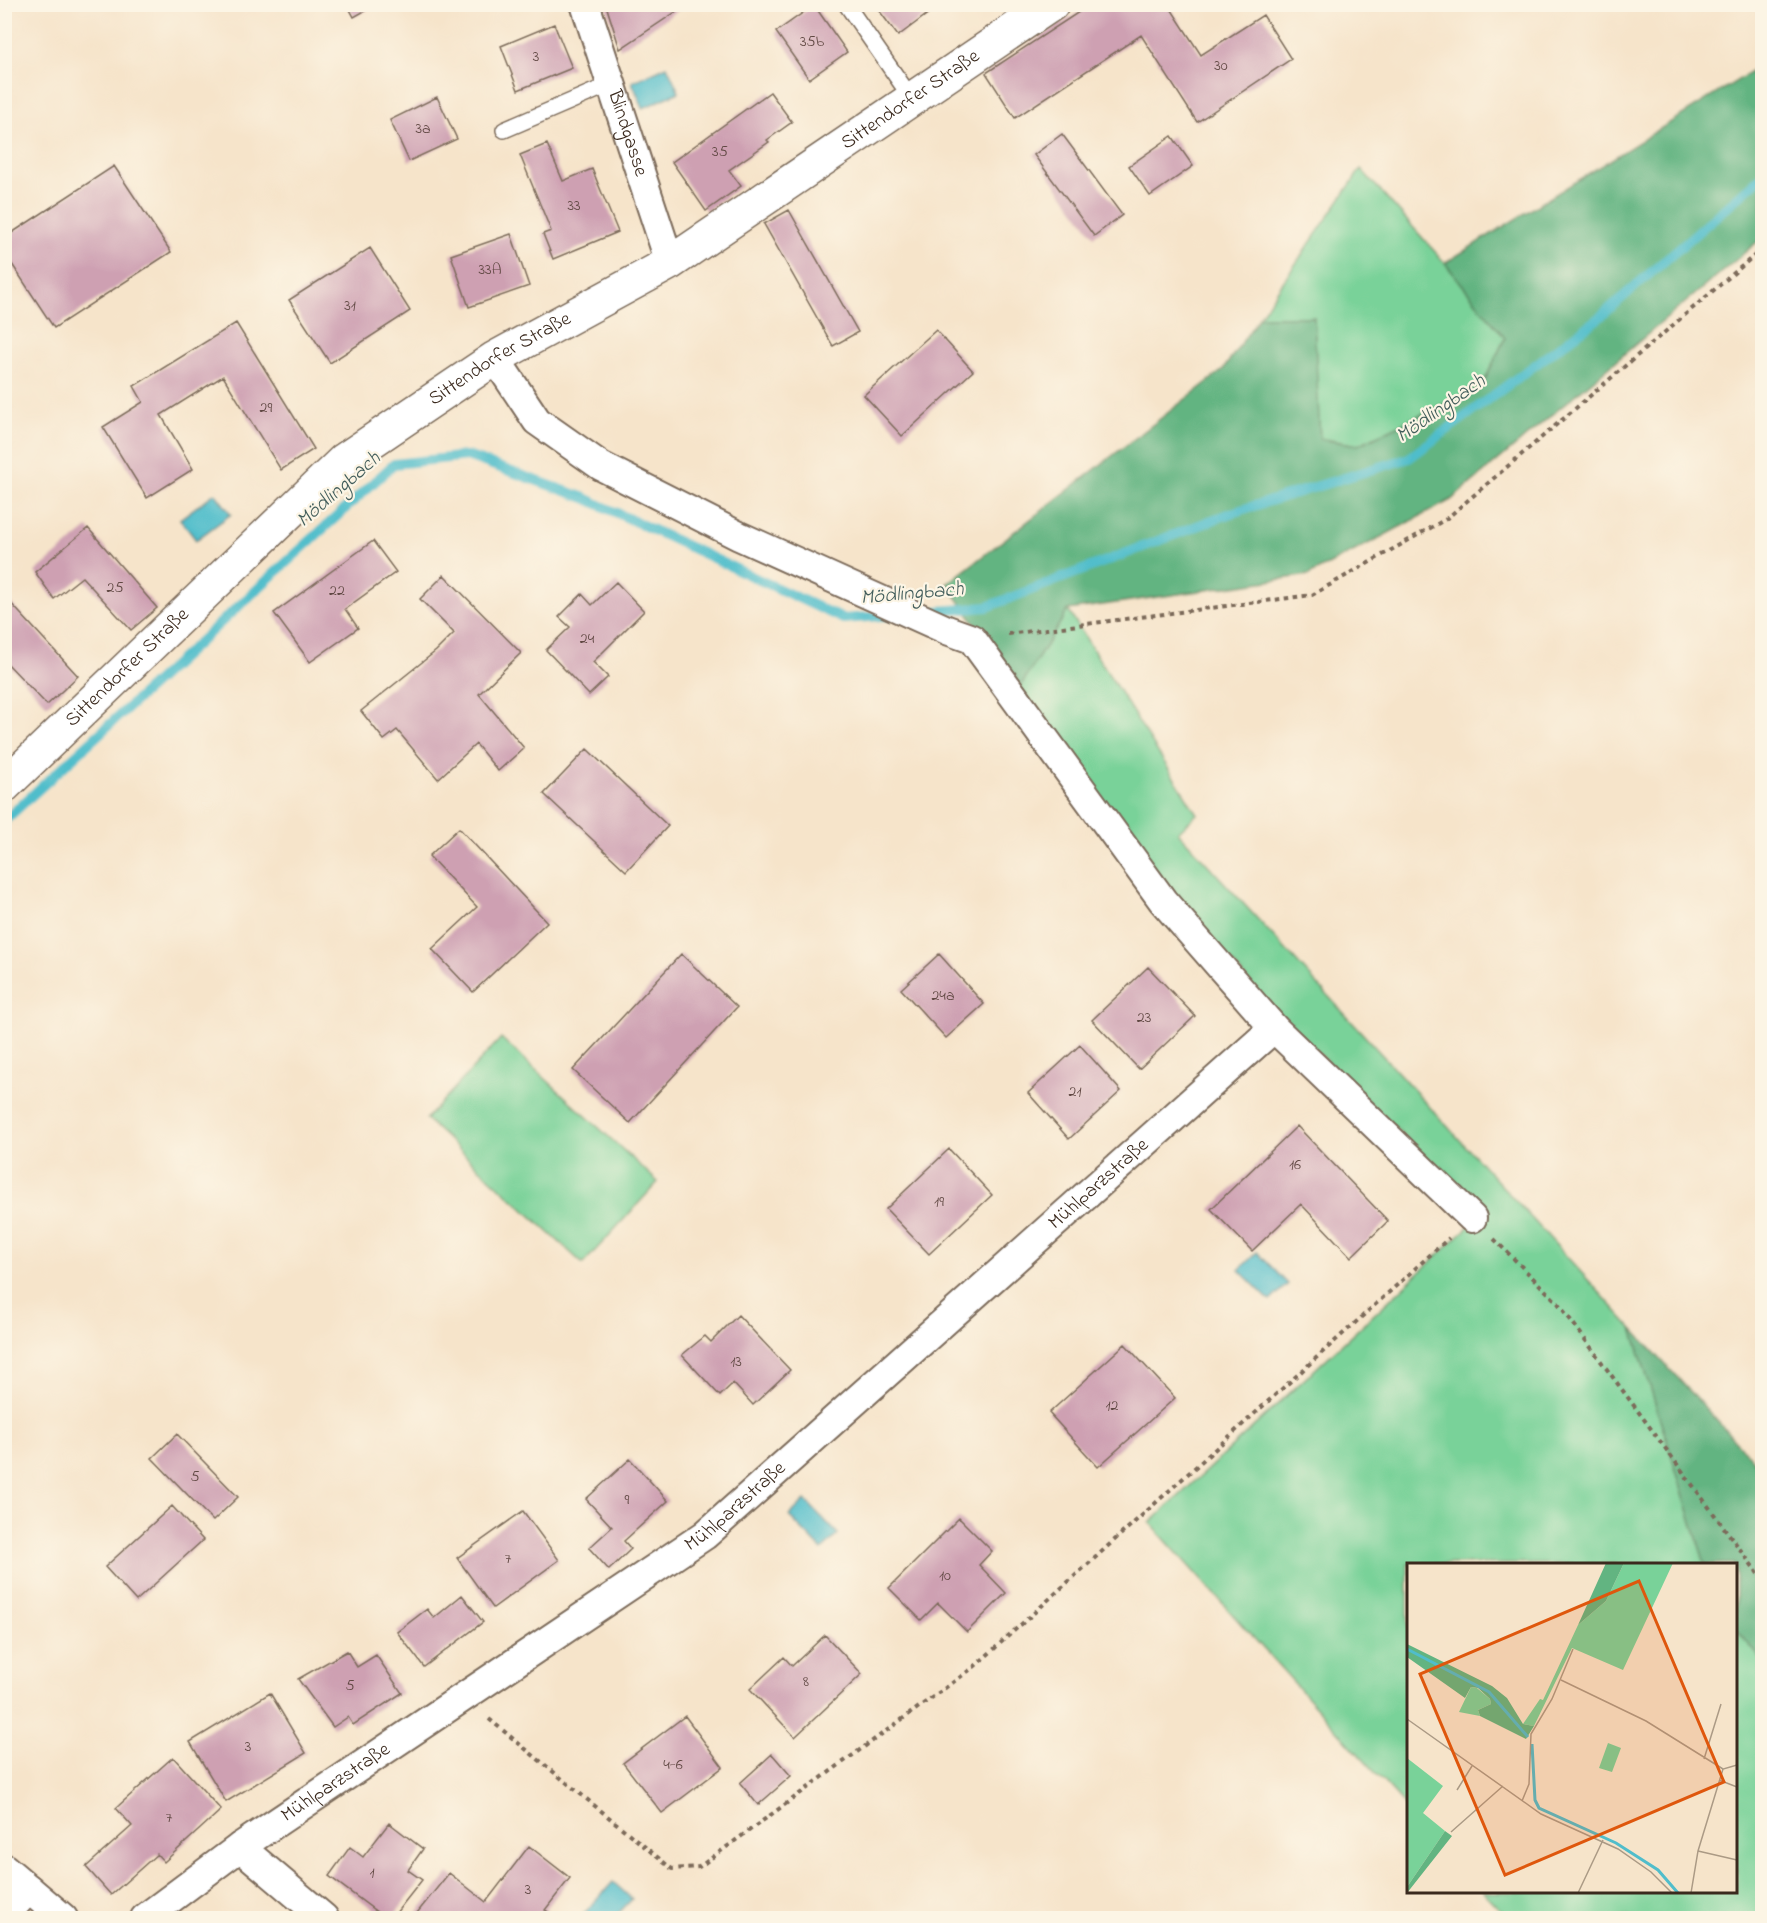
<svg xmlns="http://www.w3.org/2000/svg" width="1767" height="1923" font-family="'Indie Flower',sans-serif">
  <style>
    .green { fill: #79d299; stroke: #5a7e5c; stroke-width: 1.5 }
    .forest { fill: #62b481; stroke: #4e6f50; stroke-width: 1.5 }
    .water { fill: #50bdcb; stroke: #467474; stroke-width: 1.5 }
    .lines { fill: none; stroke-linecap: round; stroke-linejoin: round }
    .stream { stroke: #50bdcb; stroke-width: 10 }
    .building { fill: #cea0b2 }
    .service-casing { stroke: #7c6b5a; stroke-width: 18 }
    .minor-casing { stroke: #7c6b5a; stroke-width: 32 }
    .tertiary-casing { stroke: #7c6b5a; stroke-width: 36 }
    .path { stroke: #7c6b5a; stroke-width: 4; stroke-dasharray: 4.5 4.5; stroke-linecap: butt }
    .service { stroke: #fff; stroke-width: 15 }
    .minor { stroke: #fff; stroke-width: 28 }
    .tertiary { stroke: #fff; stroke-width: 33 }
    .labels { text-anchor: middle; dominant-baseline: central; stroke-width: 4.5; stroke-linejoin: round; paint-order: stroke }
    .number-label { font-size: 16px; fill: #604843 }
    .street-label { font-size: 20px; fill: #3b2a1e; stroke: #fcf5e5 }
    .water-label { font-size: 21px; font-style: italic; fill: #425d5b; stroke: #fcf5e5 }
    .inset-river { fill: none; stroke: #50bdcb; stroke-width: 3 }
    .inset-road { fill: none; stroke: #ab9a85; stroke-width: 1.5 }
    .view { fill: #df570d; fill-opacity: 0.15; stroke: #df570d; stroke-width: 3 }
    .inset-edge { fill: none; stroke: #3b2a1e; stroke-width: 3 }
  </style>
  <rect width="100%" height="100%" fill="#fcf5e5"/>
  <filter id="ink" filterUnits="userSpaceOnUse"><feTurbulence type="fractalNoise" baseFrequency=".0167" numOctaves="2"/><feDisplacementMap in="SourceGraphic" scale="12" xChannelSelector="R" yChannelSelector="G"/><feConvolveMatrix kernelMatrix="1 2 1 2 8 2 1 2 1" color-interpolation-filters="sRGB"/></filter>
  <filter id="wash" filterUnits="userSpaceOnUse"><feTurbulence type="fractalNoise" baseFrequency=".008" numOctaves="4" result="noise"/><feDisplacementMap in="SourceGraphic" scale="24" xChannelSelector="R" yChannelSelector="G"/><feGaussianBlur stdDeviation="1.35" result="paint"/><feColorMatrix in="noise" values="0 0 0 0 0 0 0 0 0 0 0 0 0 0 0 0 0 1.4 0 .05"/><feComposite in="paint" operator="in"/></filter>
  <g filter="url(#wash)">
    <rect width="100%" height="100%" fill="#f6e4ca"/>
    <!-- green -->
    <path class="green" d="M1361,169L1445,263L1505,338L1482,386L1358,445L1319,438L1314,317H1259Z
      M1068,610L1197,814L1178,832L1632,1328L1705,1564H1408V1809L1150,1523L1483,1213L1274,1010L1141,859L1020,687Z
      M501,1038L658,1182L583,1264L426,1119Z
      M1736,1629L1762,1660V1918H1508L1483,1892H1736Z"/>
    <!-- forest -->
    <path class="forest" d="M1762,65V238L1451,500L1309,575L1068,610L1020,687L947,584L1223,370L1259,317H1314L1320,439L1358,445L1482,386L1505,338L1445,263Z
      M1632,1328L1762,1470V1660L1736,1629V1564H1705Z"/>
    <!-- water -->
    <path class="water" d="M667,66L679,92L643,108L632,82Z
      M215,493L231,514L196,540L180,519Z
      M1257,1252L1288,1284L1270,1301L1239,1270Z
      M805,1500L838,1534L822,1550L789,1516Z
      M613,1882L632,1899L614,1918H580Z"/>
    <g class="lines">
      <!-- stream -->
      <path class="stream" d="M928,612L987,607L1228,514L1409,458L1600,317L1762,176
        M4,821L394,464L467,456L585,498L843,619L895,615"/>
    </g>
    <g id="blocks">
      <!-- building -->
      <path class="building" d="M347,4H377L354,17Z
        M884,4H941L898,36L878,9Z
        M1091,4H1168L1201,55L1263,15L1291,59L1197,122L1141,35L1015,118L986,73Z
        M606,5H686L620,49Z
        M814,5L847,52L809,79L776,32Z
        M554,24L572,68L518,90L501,46Z
        M770,92L792,122L767,140L769,142L729,170L741,186L706,211L672,162Z
        M437,97L457,139L409,161L390,120Z
        M1062,134L1122,215L1094,236L1034,155Z
        M1172,136L1193,166L1150,196L1129,166Z
        M547,144L563,181L592,169L618,232L553,259L543,234L551,231L520,155Z
        M114,166L171,252L54,328L4,252V238Z
        M789,210L858,332L833,346L764,224Z
        M511,234L529,286L469,307L451,255Z
        M370,248L410,311L330,363L289,300Z
        M236,323L314,449L281,470L223,376L161,415L193,469L147,498L103,427L143,402L134,386Z
        M936,330L973,371L902,436L864,395Z
        M88,528L157,608L131,630L82,577L54,599L35,572Z
        M373,541L396,572L345,609L358,628L310,662L274,613Z
        M444,575L521,653L479,694L524,748L498,771L476,744L438,779L397,730L384,740L361,711L436,651L454,633L420,599Z
        M616,582L644,611L593,662L608,677L589,695L546,650L570,627L559,617L582,594L592,605Z
        M8,600L78,676L47,705L4,660V603Z
        M587,749L668,826L626,871L544,794Z
        M459,828L547,922L473,992L432,949L477,907L429,856Z
        M681,954L737,1007L630,1123L573,1070Z
        M939,954L984,1004L946,1038L901,989Z
        M1148,967L1195,1016L1139,1069L1092,1020Z
        M1080,1045L1121,1091L1069,1139L1028,1093Z
        M1297,1126L1388,1221L1351,1257L1301,1204L1252,1251L1211,1209Z
        M949,1149L992,1195L929,1254L886,1209Z
        M738,1315L790,1370L753,1405L733,1383L720,1396L682,1355L705,1336L711,1342Z
        M1125,1344L1175,1398L1098,1467L1049,1413Z
        M177,1434L238,1497L213,1521L152,1458Z
        M630,1459L668,1501L624,1541L631,1549L609,1570L589,1548L612,1527L586,1499Z
        M172,1506L203,1540L136,1601L105,1567Z
        M523,1511L559,1560L493,1608L457,1558Z
        M959,1518L992,1551L979,1565L1006,1593L967,1632L938,1603L921,1620L889,1588Z
        M462,1595L483,1622L424,1667L397,1632L427,1609L434,1618Z
        M825,1635L862,1674L795,1737L750,1689L784,1657L792,1666Z
        M347,1651L357,1667L376,1655L402,1693L353,1725L348,1717L333,1727L298,1679Z
        M270,1693L306,1753L226,1802L190,1742Z
        M685,1716L723,1767L662,1813L623,1763Z
        M772,1754L791,1776L758,1805L740,1783Z
        M173,1757L221,1810L164,1862L157,1854L111,1895L86,1867L132,1826L116,1808Z
        M389,1823L423,1849L408,1870L422,1880L392,1918H385L329,1876L350,1847L363,1857Z
        M529,1846L570,1878L545,1910L553,1915L550,1918H413L449,1873L486,1902Z"/>
    </g>
  </g>
  <g filter="url(#ink)">
    <use href="#blocks" fill-opacity="0" stroke="#7c6b5a" stroke-width="1.5"/>
    <g class="lines">
      <defs>
        <path id="service" d="M846,4L912,99
          M504,130L611,84"/>
        <g id="minor">
          <path id="s1" d="M585,4L670,263"/>
          <path d="M495,358L537,421L601,466L739,536L947,630L972,639L1163,901L1274,1028L1472,1218"/>
          <path d="M240,1847L324,1918"/>
          <path d="M4,1868L63,1918"/>
          <path d="M4,1916L29,1889"/>
          <path id="s2" d="M145,1918L240,1847L705,1535L1274,1028"/>
        </g>
        <g id="tertiary">
          <path id="s3" d="M4,786L344,460L495,358L670,263L1052,4"/>
        </g>
      </defs>
      <!-- service casing -->
      <use href="#service" class="service-casing"/>
      <!-- minor casing -->
      <use href="#minor" class="minor-casing"/>
      <!-- tertiary casing -->
      <use href="#tertiary" class="tertiary-casing"/>
      <!-- path -->
      <path class="path" d="M1008,634L1312,595L1446,519L1762,249
        M1494,1239L1558,1303L1762,1579
        M489,1719L672,1869L699,1867L974,1667L1449,1238"/>
      <!-- service -->
      <use href="#service" class="service"/>
      <!-- minor -->
      <use href="#minor" class="minor"/>
      <!-- tertiary -->
      <use href="#tertiary" class="tertiary"/>
    </g>
  </g>
  <g class="labels">
    <!-- number labels -->
    <g class="number-label">
      <text x="812" y="42">35b</text>
      <text x="536" y="57">3</text>
      <text x="1221" y="66">30</text>
      <text x="423" y="129">3a</text>
      <text x="720" y="152">35</text>
      <text x="574" y="206">33</text>
      <text x="490" y="270">33A</text>
      <text x="350" y="306">31</text>
      <text x="266" y="408">29</text>
      <text x="115" y="588">25</text>
      <text x="337" y="591">22</text>
      <text x="587" y="639">24</text>
      <text x="943" y="996">24a</text>
      <text x="1144" y="1018">23</text>
      <text x="1075" y="1092">21</text>
      <text x="1295" y="1165">16</text>
      <text x="939" y="1202">19</text>
      <text x="736" y="1362">13</text>
      <text x="1112" y="1406">12</text>
      <text x="195" y="1477">5</text>
      <text x="627" y="1500">9</text>
      <text x="508" y="1559">7</text>
      <text x="945" y="1576">10</text>
      <text x="806" y="1682">8</text>
      <text x="350" y="1686">5</text>
      <text x="248" y="1747">3</text>
      <text x="673" y="1765">4-6</text>
      <text x="169" y="1818">7</text>
      <text x="372" y="1873">1</text>
      <text x="528" y="1890">3</text>
    </g>
    <!-- street labels -->
    <g class="street-label">
      <text stroke="none"><textPath href="#s3" startOffset="1143">Sittendorfer Straße</textPath></text>
      <text stroke="none"><textPath href="#s1" startOffset="136">Blindgasse</textPath></text>
      <text stroke="none"><textPath href="#s3" startOffset="657">Sittendorfer Straße</textPath></text>
      <text stroke="none"><textPath href="#s3" startOffset="171">Sittendorfer Straße</textPath></text>
      <text stroke="none"><textPath href="#s2" startOffset="1206">Mühlparzstraße</textPath></text>
      <text stroke="none"><textPath href="#s2" startOffset="720">Mühlparzstraße</textPath></text>
      <text stroke="none"><textPath href="#s2" startOffset="234">Mühlparzstraße</textPath></text>
    </g>
    <!-- water labels -->
    <g class="water-label">
      <text transform="translate(1441 409) rotate(-35)">Mödlingbach</text>
      <text transform="translate(339 490) rotate(-41)">Mödlingbach</text>
      <text transform="translate(912 594) rotate(-5)">Mödlingbach</text>
    </g>
  </g>
  <!-- overview -->
  <g transform="translate(1407 1563)">
    <rect width="330" height="330" fill="#f6e4ca"/>
    <path d="M217,0H266L216,107L165,85L127,163L116,161L133,136L136,137L171,62L199,38ZM64,124L70,125L83,136L84,141L71,147L73,153L52,149ZM201,180L214,185L205,209L192,205ZM0,195L36,223L16,250L38,268L0,324Z" fill="#79d299"/>
    <path d="M199,0H217L199,38L171,62ZM0,81L85,123L100,135L116,161L127,163L119,176L73,153L71,147L84,141L83,136L71,125L64,124L58,135L0,94ZM38,268L45,273L0,330V324Z" fill="#62b481"/>
    <path class="inset-river" d="M0,86L82,129L121,174M125,181L128,237L132,245L209,280L251,307L271,330"/>
    <path class="inset-road" d="M154,117L239,158L316,206M0,156L134,251L211,286L244,309L265,330M297,196L314,141M312,217L330,224M50,227L65,203M115,238L122,221L124,171L145,136L166,86M44,269L96,223M291,288L330,297M171,330L196,277M284,330L291,288L316,206L330,202"/>
    <path class="view" d="M232,18L317,219L98,312L13,111Z"/>
    <rect width="330" height="330" class="inset-edge"/>
  </g>
  <!-- margin -->
  <rect width="1767" height="1923" fill="none" stroke="#fcf5e5" stroke-width="24"/>
</svg>
